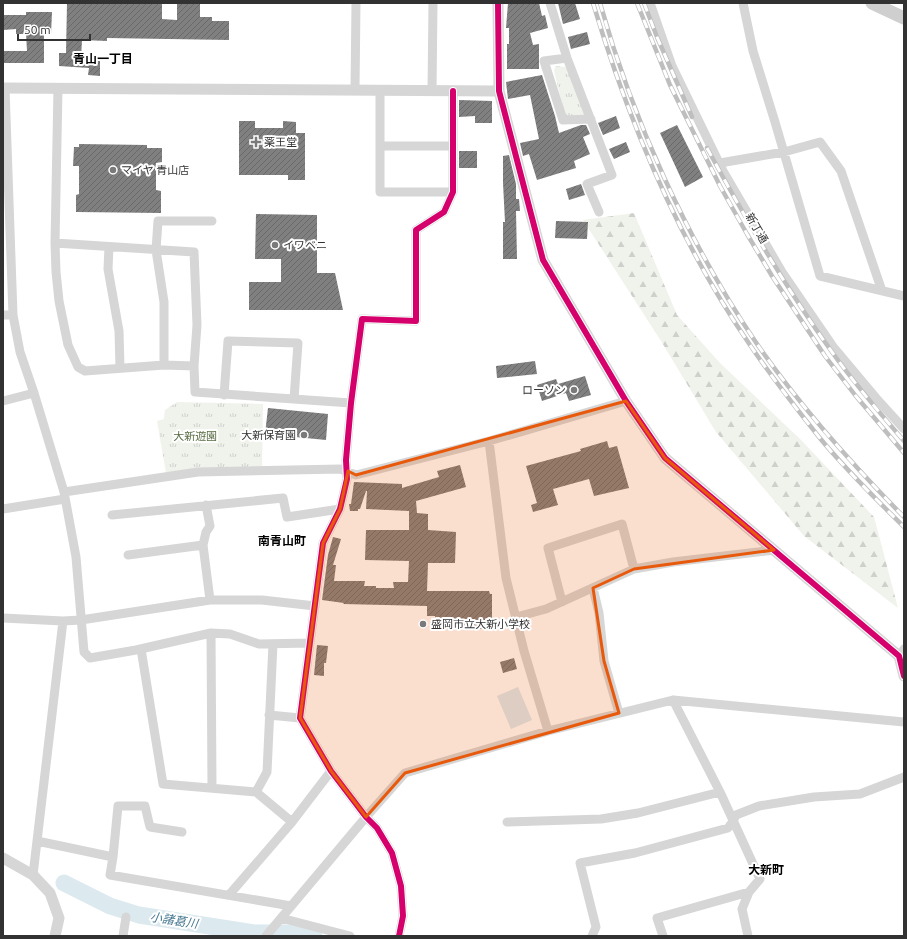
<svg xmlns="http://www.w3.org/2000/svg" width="907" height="939" font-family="Ubuntu,'Noto Sans JP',sans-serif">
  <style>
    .forest { fill: url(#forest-firs) }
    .park { fill: url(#park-tufts) }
    .water { fill: #dceaf0 }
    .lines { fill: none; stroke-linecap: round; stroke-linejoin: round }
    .river { stroke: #dceaf0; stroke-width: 17 }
    .building { fill: url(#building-hatch) }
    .minor { stroke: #d6d6d6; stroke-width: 9 }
    .tertiary { stroke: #d6d6d6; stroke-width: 11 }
    .secondary { stroke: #cfcfcf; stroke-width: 13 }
    .rail-casing { stroke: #bebebe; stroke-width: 4.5 }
    .rail { stroke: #fff; stroke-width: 3; stroke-dasharray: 9; stroke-linecap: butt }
    .cycleway-casing { stroke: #fff; stroke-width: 8 }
    .cycleway { stroke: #d6006c; stroke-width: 6 }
    .marked { fill: #e8590c; fill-opacity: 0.2; stroke: #e8590c; stroke-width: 3; stroke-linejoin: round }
    .poi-dot { fill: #7a7a7a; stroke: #fff; stroke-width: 1.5 }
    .labels { text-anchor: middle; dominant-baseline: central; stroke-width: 4; stroke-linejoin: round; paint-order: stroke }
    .poi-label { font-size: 11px; fill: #323232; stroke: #fff; text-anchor: start }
    .street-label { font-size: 11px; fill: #323232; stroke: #fff }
    .park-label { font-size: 11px; fill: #586c42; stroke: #fff }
    .neighbourhood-label { font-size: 12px; font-weight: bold; fill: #000; stroke: #fff }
    .water-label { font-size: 12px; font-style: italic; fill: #457790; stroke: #fff }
  </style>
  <defs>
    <pattern id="forest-firs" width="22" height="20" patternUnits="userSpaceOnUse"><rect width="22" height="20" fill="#f0f3ec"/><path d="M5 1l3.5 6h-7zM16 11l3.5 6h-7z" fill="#ced1cb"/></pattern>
    <pattern id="park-tufts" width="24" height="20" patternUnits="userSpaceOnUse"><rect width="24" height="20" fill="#f0f3ec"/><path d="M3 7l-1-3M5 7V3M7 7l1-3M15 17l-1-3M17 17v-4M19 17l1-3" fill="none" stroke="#ced1cb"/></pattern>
    <pattern id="building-hatch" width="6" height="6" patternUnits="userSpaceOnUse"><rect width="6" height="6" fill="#808080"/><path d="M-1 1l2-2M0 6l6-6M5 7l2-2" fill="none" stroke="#696969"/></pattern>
  </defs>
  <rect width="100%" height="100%" fill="#fff"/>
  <!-- forest -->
  <path class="forest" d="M634,213L677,315L720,363L800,439L874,517L898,608L804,536L716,432L661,341L583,220Z"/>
  <!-- park -->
  <path class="park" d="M556,66L567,67L587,115L565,116L555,75L554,70Z
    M177,402L263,404L262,468L166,473L157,421L164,419L165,410Z"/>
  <!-- water -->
  <path class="water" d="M518,687L532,720L511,729L497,696Z"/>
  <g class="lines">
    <!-- river -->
    <path class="river" d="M64,883L110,906L139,915L254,933H299L314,936"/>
  </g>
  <!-- building -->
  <path class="building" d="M67,3H162V19L177,20V3H200V17H212V21H229V40L107,38V41L82,40L81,58H100V76L88,75L89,68L59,66V53H66Z
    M508,3H539L542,16L545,15L548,28L530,33L533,45L539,44V69H507V44H509V28H506Z
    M558,3H575L580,19L563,24Z
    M26,12H52L51,34H44V63H3V51H27L26,34H16V29L3,30L4,15H26Z
    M587,32L590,44L571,49L568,37Z
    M542,75L555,116L559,133L581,125H586L590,134L583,137L590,154L574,161L576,168L537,180L529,154L523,156L520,143L539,139L530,95L508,99L506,82Z
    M459,100L492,101V123H475V116L459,117Z
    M616,116L620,128L603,135L598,123Z
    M239,121H255V128H283V121L296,122V133H305V180H288V175H239Z
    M677,125L703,177L685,187L660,133Z
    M626,142L630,152L614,159L609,149Z
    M79,144L147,145V148H162V162L156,163V190L161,191V213L76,212V195L79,194V166H73L74,147H79Z
    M459,151H477V168H459Z
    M509,155L516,184V199H519L520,211H516L517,259H503V222H505L503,183V156Z
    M581,184L585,195L569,200L566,189Z
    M256,214L317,215V273H335L343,310H249V282H281V259H255Z
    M556,221L588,222L587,239L555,238Z
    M535,361L537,374L497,378L496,366Z
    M585,376L591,395L569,401L566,393L542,401L537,385L556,379L558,384Z
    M268,408L328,414L326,440L265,434Z
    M607,441L609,448L617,446L629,488L594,496L589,479L553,489L558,505L533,512L531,505L537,503L526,466L581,451L580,449Z
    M460,465L466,487L416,501L417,513L428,514V530L456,532L455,563H428L427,591H489L490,594H492V629H435V616H427V606L343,604L344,603L322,600L328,555L333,537L341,539L333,565H336L334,581H365L364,586H376V588H394L393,582H408L409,561L365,560L366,530H409V511L366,509L367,491H366L360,509H358V511H350L349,504H351L354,482L402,484V488L439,477L437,471Z
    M317,645L328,646L326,663H324V676L314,675Z
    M514,658L517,669L503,673L500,662Z"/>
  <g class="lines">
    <!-- minor -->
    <path class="minor" d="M550,3L567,58L612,175L587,184L599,212
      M650,3L672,66L723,171L782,272L834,348L876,398L904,429
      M743,3L753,51L775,122L820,276L904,296
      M567,58L544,61L563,120L591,119
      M5,88L13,315L20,352L34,393L64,492L76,557L84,652L90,658L136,650L211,633L230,634L259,644L310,643
      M355,90L356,3
      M380,91V192H453
      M432,91L433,3
      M380,146H453
      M720,163L784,152L820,142L841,171L882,291
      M55,243L194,252L197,325L194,366L164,365L85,371L78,367L68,345L59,301L56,272L55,243L58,88
      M109,247L108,269L119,331L120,368
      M3,315H13
      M164,365V302L156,250L158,221H212
      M194,366L195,392L351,403
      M224,395L228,341L298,343L294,399
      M3,401L34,393
      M489,441L506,578L524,651L548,731
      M64,492L198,472L340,469L356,475L489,441L626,401
      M206,505L210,526L206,532L203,545L210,600
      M3,509L65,499
      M112,515L283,498L287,517L340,509
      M128,555L203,545
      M593,588L599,613L604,661L619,713
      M562,602L548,548L622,524L634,569
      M516,617L546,609L634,569L673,562L774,550
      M3,618L63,621L81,620L210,600H262L315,606
      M211,633L212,788
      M141,649L163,784L256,792L292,822
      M899,656L904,649
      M673,700L720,792L760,879L749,892L742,909L748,936
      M269,715L300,718
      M256,792L267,772L273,644
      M507,822L601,819L638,813L720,792
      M37,841L113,857L118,806H145L150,827L182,832
      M113,857L110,875L291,906
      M33,875L63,621
      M229,895L292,822L331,771
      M281,918L350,936
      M123,936L126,917
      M266,936L366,817L405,773L548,731L673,700L904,722
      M399,936L403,916L401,886L392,853L377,828L366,817L331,771L300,718L323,543L340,509L347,479L346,460L351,403L362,319L416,321V230L444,212L453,192V91
      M592,936L596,927L580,863L635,853L728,828L733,821L736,815L759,806L814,797L860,794L904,777
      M663,936L657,918L749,892"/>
    <!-- tertiary -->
    <path class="tertiary" d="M498,3L499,91L543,260L626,401L665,458L899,656L904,676
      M3,88L499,91
      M3,858L33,875L50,893L59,918L55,936"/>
    <!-- secondary -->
    <path class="secondary" d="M872,3L904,18"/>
    <defs>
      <path id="rail" d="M593,3C629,123 679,242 750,345C771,376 795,407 819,437C845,469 875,498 904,527
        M600,3C633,120 687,240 755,341C799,405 850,462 904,517
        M637,3L670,85L720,186L747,234L772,276L825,356L855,395L904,453
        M644,3L657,37L692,117
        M707,148C745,218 785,287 832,352C854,383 879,412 904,441"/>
    </defs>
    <!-- rail casing -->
    <use href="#rail" class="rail-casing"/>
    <!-- rail -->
    <use href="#rail" class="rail"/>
    <defs>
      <path id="cycleway" d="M498,3L499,91L543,260L626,401L665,458L899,656L904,676
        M399,936L403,916L401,886L392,853L377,828L366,817L331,771L300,718L323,543L340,509L347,479L346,460L351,403L362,319L416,321V230L444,212L453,192V91"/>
    </defs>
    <!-- cycleway casing -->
    <use href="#cycleway" class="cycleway-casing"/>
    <!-- cycleway -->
    <use href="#cycleway" class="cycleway"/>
  </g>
  <!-- marked area -->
  <path class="marked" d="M626,401L665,458L774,550L634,569L593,588L604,661L619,713L405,773L366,817L331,771L300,718L323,543L340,509L348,471L356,475Z"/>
  <!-- markers -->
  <g class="poi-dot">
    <path d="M254 136h4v4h4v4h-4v4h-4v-4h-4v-4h4z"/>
    <circle cx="113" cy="170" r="4"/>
    <circle cx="275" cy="245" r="4"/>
    <circle cx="574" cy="390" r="4"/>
    <circle cx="304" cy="435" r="4"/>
    <circle cx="423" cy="624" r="4"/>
  </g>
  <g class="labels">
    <!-- poi labels -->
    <g class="poi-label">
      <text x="264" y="142">薬王堂</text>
      <text x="121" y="170">マイヤ 青山店</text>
      <text x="283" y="245">イワベニ</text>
      <text x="566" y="390" text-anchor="end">ローソン</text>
      <text x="296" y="435" text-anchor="end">大新保育園</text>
      <text x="431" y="624">盛岡市立大新小学校</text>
    </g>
    <!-- street labels -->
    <g class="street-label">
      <text transform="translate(757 228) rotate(60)">新丁通</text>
    </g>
    <!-- park labels -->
    <g class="park-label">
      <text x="195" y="436">大新遊園</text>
    </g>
    <!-- neighbourhood labels -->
    <g class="neighbourhood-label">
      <text x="103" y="58">青山一丁目</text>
      <text x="282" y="540">南青山町</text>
      <text x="766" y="869">大新町</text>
    </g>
    <!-- water labels -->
    <g class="water-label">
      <text transform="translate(174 920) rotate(9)">小諸葛川</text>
    </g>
  </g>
  <!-- border -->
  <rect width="907" height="939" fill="none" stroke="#323232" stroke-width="8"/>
  <!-- scale -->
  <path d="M18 34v6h72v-6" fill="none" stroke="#323232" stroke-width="2"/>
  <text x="24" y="34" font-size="12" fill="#323232" stroke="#ffffff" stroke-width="3" paint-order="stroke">50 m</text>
</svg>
